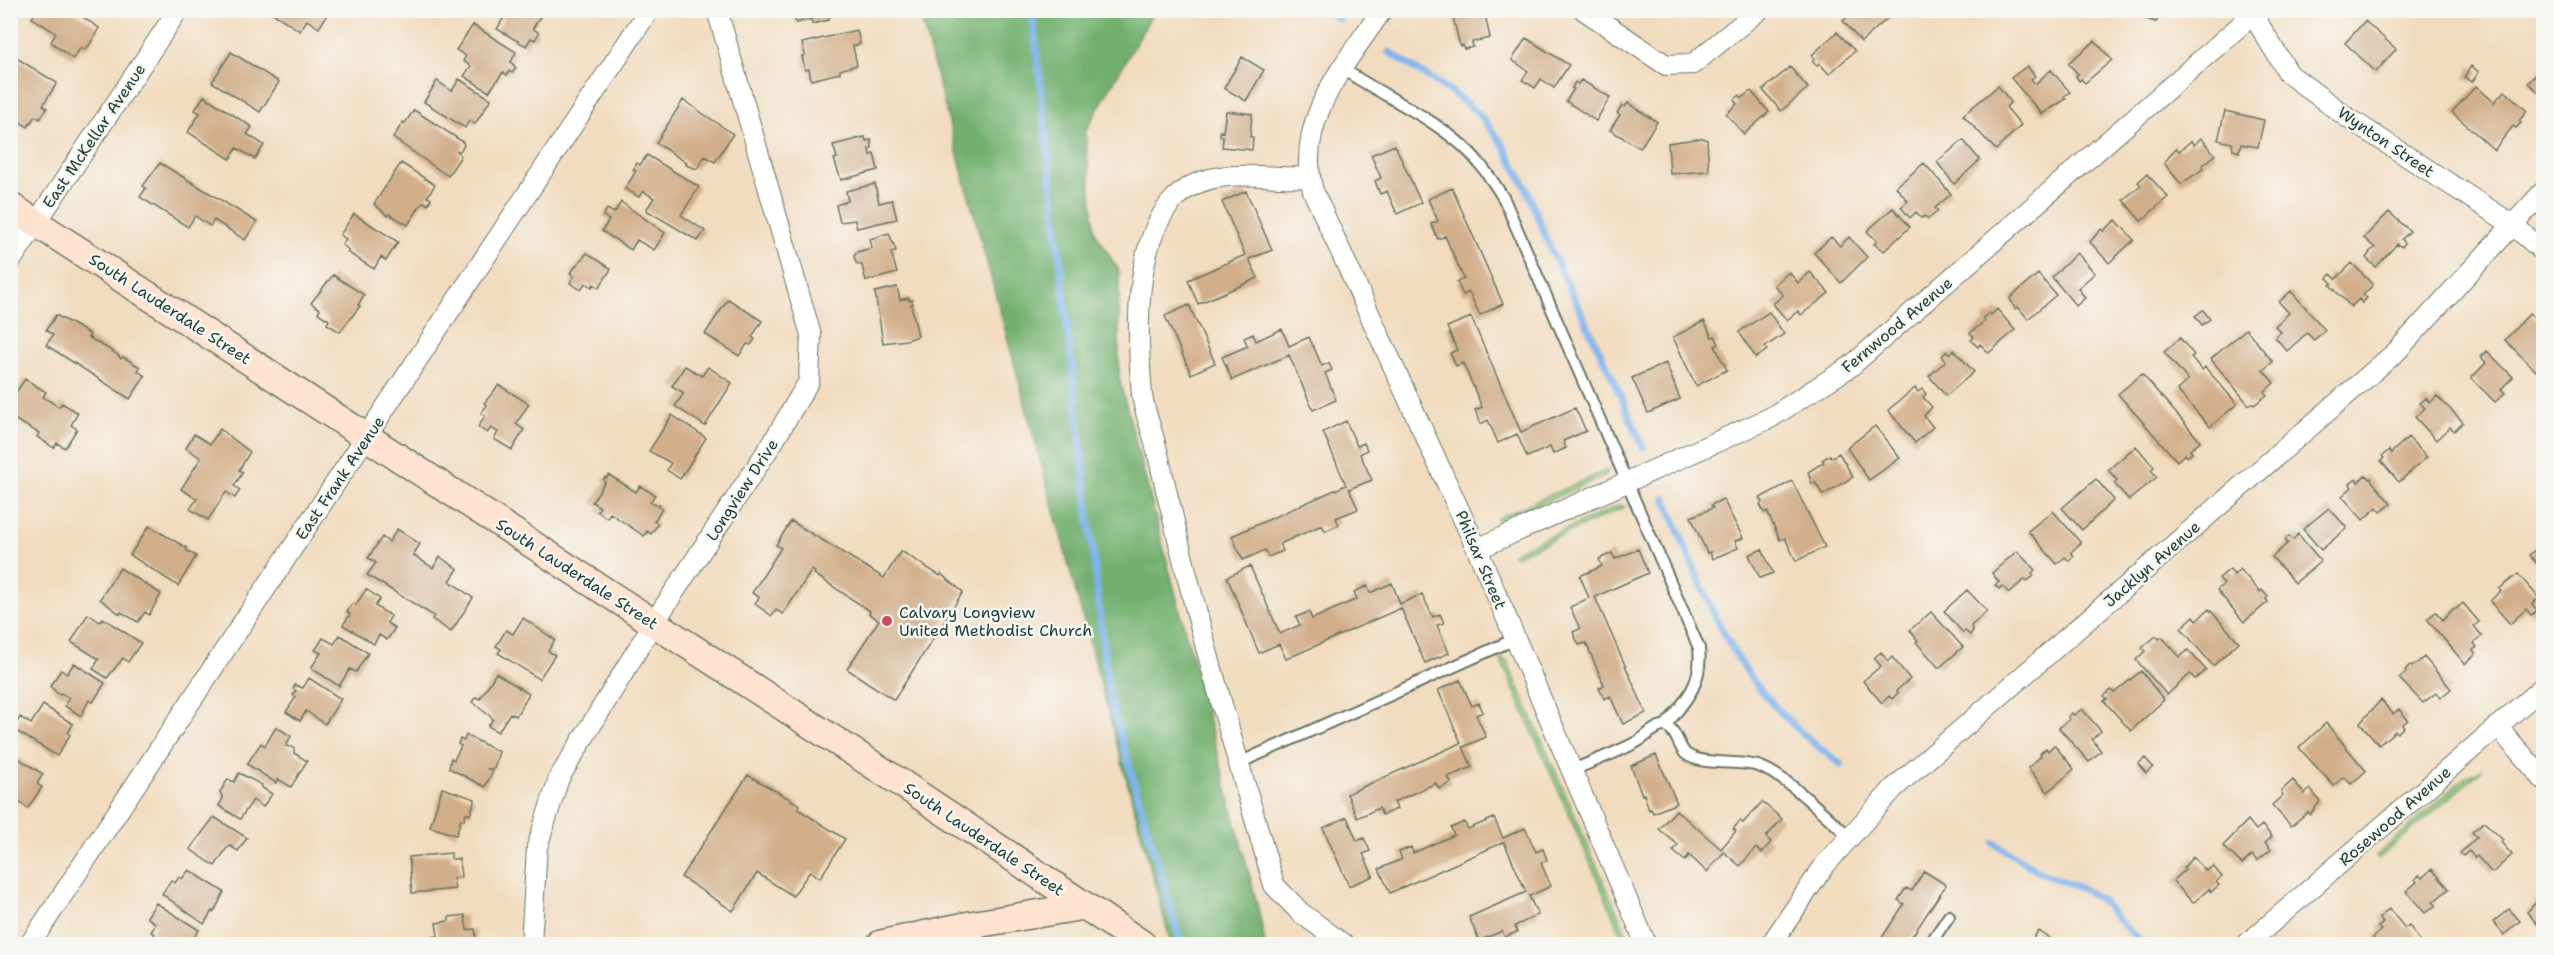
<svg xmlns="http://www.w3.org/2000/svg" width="2554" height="955" font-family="'Shantell Sans',sans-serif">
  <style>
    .green { fill: #8fcc81; stroke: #57845a; stroke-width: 1.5 }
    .forest { fill: #73b06f; stroke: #497652; stroke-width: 1.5 }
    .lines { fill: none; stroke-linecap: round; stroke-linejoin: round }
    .stream { stroke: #7db3ec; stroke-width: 7 }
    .building { fill: #d2af8b }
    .lane-casing { stroke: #697565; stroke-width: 14 }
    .street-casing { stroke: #697565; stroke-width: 22 }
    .secondary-casing { stroke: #697565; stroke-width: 30 }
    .lane { stroke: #fff; stroke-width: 10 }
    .street { stroke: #fff; stroke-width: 20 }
    .secondary { stroke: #fee3d1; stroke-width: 27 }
    .poi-dot { fill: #d1495b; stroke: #f6f6f2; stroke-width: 2 }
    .labels { text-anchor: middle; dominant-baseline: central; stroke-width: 5; stroke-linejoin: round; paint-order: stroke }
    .street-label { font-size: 16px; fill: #1f3d34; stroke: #f6f6f2 }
    .poi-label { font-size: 16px; fill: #1f3d34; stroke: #f6f6f2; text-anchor: start }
  </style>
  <rect width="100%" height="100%" fill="#f6f6f2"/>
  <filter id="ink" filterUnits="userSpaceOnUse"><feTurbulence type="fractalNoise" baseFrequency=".0167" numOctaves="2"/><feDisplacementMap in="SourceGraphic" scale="12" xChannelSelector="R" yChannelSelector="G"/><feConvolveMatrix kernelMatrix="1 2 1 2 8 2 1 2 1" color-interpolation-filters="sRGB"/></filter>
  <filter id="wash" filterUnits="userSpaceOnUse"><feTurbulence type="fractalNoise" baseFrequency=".008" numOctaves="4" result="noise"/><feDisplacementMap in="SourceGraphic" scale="24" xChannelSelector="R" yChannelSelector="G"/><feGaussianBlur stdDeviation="1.35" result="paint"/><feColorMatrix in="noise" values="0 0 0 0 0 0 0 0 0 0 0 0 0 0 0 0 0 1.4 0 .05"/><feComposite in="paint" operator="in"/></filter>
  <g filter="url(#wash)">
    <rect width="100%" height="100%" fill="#f2dcbf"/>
    <!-- green -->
    <path class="green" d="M1608,470L1606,475L1505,520L1497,521V518Z
      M1620,505L1625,507L1515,556L1513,554L1518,550Z
      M1500,658L1507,661L1631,944H1626Z
      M2483,769L2378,859L2376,856L2466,777Z"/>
    <!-- forest -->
    <path class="forest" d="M919,11H1154L1085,132L1095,232L1119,271V378L1259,912L1265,944H1171Z"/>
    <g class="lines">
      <!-- stream -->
      <path class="stream" d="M1032,10L1109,696L1181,944
        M1327,10L1339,19
        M1389,52L1450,91L1478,113L1502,143L1526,187L1547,241L1615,383L1643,447
        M1665,498C1691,558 1715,631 1755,683C1779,715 1808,740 1841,764
        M1994,843L2040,872L2085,890L2101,900L2123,925L2144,944"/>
    </g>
    <g id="blocks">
      <!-- building -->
      <path class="building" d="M37,10H72L99,28L89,46L84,49L81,47L73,59L51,42L56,33L32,18Z
        M268,10H330L319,28L307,20L300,31Z
        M489,10H544L533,28L539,33L535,40L531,38L526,46L497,29L503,19Z
        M789,10H838V12L828,15L829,20L812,24L811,19L796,23L793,13L790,14Z
        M1484,10L1490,38L1472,42L1473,47L1464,49L1463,45L1460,46L1453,17Z
        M1854,10H1881L1888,18L1861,42L1843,21Z
        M2164,10L2156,22L2122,11V10Z
        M2365,21L2396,49L2376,72L2345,43Z
        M473,25L516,52L511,62L516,68L512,73L509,71L507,75L503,72L489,92L464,76L471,66L463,61L466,56L456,50Z
        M857,30L860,44L853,46L857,65L840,70V73L811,80L809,69L805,70L802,56L805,55L802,43Z
        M1837,32L1855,51L1829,74L1819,63L1817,66L1812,61L1815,58L1812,55Z
        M1526,38L1569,65L1554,88L1541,79L1535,88L1522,80L1528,71L1512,60Z
        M2095,41L2112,60L2085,83L2081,79L2079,81L2076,76L2078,74L2068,63Z
        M231,52L279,82L260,112L212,82Z
        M10,54L57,83L43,105L47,108L40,119L35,116L28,127L13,118L16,113L10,110Z
        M1242,57L1264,70L1246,101L1224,88Z
        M2027,66L2035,76L2031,79L2035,84L2051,70L2070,92L2063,97L2066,99L2042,114L2011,78Z
        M2471,66L2479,72L2472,82L2464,77Z
        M2544,66V97L2528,83Z
        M1790,67L1808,88L1781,111L1763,90Z
        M459,79L491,99L475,124L469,120L465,128L424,102L437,81L452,91Z
        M1581,80L1610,97L1596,121L1566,101L1574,89L1572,88L1575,82L1578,84Z
        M1998,86L2011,102L2006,107L2021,125L1996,150L1963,115Z
        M2476,86L2494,102L2505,91L2527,111L2519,121L2521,123L2516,128L2513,126L2494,150L2452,112Z
        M1751,91L1769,112L1744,134L1726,114L1737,104L1734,100L1740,95L1742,98Z
        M204,96L252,127L247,134L264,145L255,159L237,148L230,159L188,132L200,113L195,110Z
        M683,100L733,134L715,162L705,156L697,169L686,165L687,163L656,143Z
        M1628,103L1657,122L1640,148L1610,130L1620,115L1617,113L1622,105L1625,107Z
        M414,110L463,142L464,145L460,151H457L461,156L448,176L393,138L403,122L405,123Z
        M1226,111L1252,114L1250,137H1253L1252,150L1222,147L1223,139V136H1220V131L1223,132Z
        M2225,111L2264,120L2258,147L2241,144L2239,152L2233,150L2232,143L2218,140Z
        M865,137L866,141L871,140L872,148L869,149L870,155L874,154L878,170L841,180L834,159L837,158L833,145Z
        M1703,138L1707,140L1709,171L1670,174L1668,143Z
        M2201,138L2215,155L2202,166L2204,168L2181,184L2164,163L2176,148L2179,151L2191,141L2194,145Z
        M1963,140L1980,160L1954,184L1937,162Z
        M1395,145L1421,203L1397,214L1387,191L1380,194L1375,181L1381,178L1371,155Z
        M647,155L699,187L681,215L705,231L698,241L646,210L654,198L643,191L639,197L625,189L636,171L633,170L637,163L640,165Z
        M160,163L257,222L245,240L214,220L210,226L195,216L188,227L140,197L146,188L143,186Z
        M401,163L435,185L427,197L431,199L428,205L424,202L420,206L408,225L389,214L388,216L374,204Z
        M1924,163L1951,194L1935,208L1938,211L1928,219L1925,216L1922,218L1916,212L1910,218L1901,207L1908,201L1896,187Z
        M2147,174L2168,197L2141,221L2123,200L2141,185L2138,182Z
        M875,184L879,203L892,200L897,219L857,228L855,220L840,222L836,205L848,201L846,191Z
        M1452,188L1503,304L1480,315L1469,292L1463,295L1457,282L1464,279L1445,236L1438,239L1431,224L1438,221L1428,199Z
        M1246,191L1272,250L1249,259L1258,278L1198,304L1188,280L1245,255L1222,202Z
        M621,202L665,233L654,250L637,240L631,250L602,231L609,220L603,216L607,209L614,213Z
        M1893,208L1910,227L1884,251L1874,244L1877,241L1867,231Z
        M2389,212L2410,231L2402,239L2405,243L2402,247L2397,244L2376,267L2366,258L2370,253L2369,252L2375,248L2364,238Z
        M354,214L398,242L386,261L381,257L374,269L347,252L349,250L342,245L346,239L340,235Z
        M2116,220L2134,240L2109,263L2090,242L2101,229L2103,231Z
        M889,233L896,251L891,252L897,273L866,281L862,265L856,263L854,256L857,252L872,248L870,239Z
        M1831,237L1840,246L1849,237L1867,257L1841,283L1814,253Z
        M587,253L611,269L599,288L594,284L592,287L585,283L581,290L570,283L574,276L570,273Z
        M2077,253L2095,273L2078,288L2085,298L2076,306L2052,277Z
        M2352,263L2373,285L2363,295L2367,298L2362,303L2359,299L2351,307L2330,285L2332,283L2327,278L2331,274L2336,279Z
        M1789,272L1798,283L1810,272L1829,293L1801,315L1798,311L1787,320L1773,304L1783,295L1774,285Z
        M2038,274L2056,295L2028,319L2018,307L2015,309L2010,298Z
        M333,275L364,295L358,305L360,306L340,332L327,324L329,320L318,313L320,309L311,303Z
        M897,287L900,300L909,298V301L912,300L913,304H911L918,336L907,340L883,343L875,292Z
        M2291,291L2325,330L2314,340L2307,333L2287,351L2275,337L2281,332L2275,326L2289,313L2279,302Z
        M728,299L762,321L752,337L755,339L751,345L747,344L739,356L705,334Z
        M1189,305L1215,363L1191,374L1165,316Z
        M1997,309L2015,330L1989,353L1980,344L1978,347L1971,340L1974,337L1970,333L1985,321L1983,318L1989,313L1991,315Z
        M2203,310L2210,319L2202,325L2195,316Z
        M1769,312L1784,334L1765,347L1767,350L1756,358L1739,332Z
        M2530,313L2544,326V369L2539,374L2505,340Z
        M56,315L90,334L88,337L117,354L121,359L123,357L140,367L138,371L145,376L130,399L46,345L53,335L46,330Z
        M1471,317L1521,432L1575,408L1586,431L1563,441L1566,448L1553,454L1550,447L1527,457L1517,434L1498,443L1488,420L1481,424L1475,410L1482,407L1463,363L1456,366L1450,353L1457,350L1447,327Z
        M1704,321L1712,337L1715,336L1719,344L1715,346L1727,370L1696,386L1673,337Z
        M1282,329L1289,346L1309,337L1322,366L1329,363L1332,370L1325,373L1336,400L1313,410L1289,355L1232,380L1222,357L1248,346L1244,338L1253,334L1256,341Z
        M2246,329L2273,362L2263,370L2274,383L2264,392L2267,395L2254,405L2252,403L2249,405L2211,359Z
        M2180,338L2194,355L2191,357L2202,370L2205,367L2237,404L2210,427L2177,390L2188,380L2164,352Z
        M1954,350L1974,372L1946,396L1929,376L1946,361L1942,356L1947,351L1950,354Z
        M2487,351L2513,377L2501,389L2505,393L2495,402L2471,378L2486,363L2481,357Z
        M1666,363L1680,399L1648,413L1632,378Z
        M685,366L702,376L708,367L732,383L705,426L675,406L684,393L672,386Z
        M2142,374L2200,441L2190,450L2192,453L2187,457L2185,454L2177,461L2118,394Z
        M25,379L46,392L43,397L59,407L62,403L78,413L71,425L77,429L65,448L57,443L54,448L37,437L39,433L10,417V401Z
        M499,385L529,404L516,424L524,430L512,450L494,439L498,432L491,428L487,433L478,427L485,416L481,413L487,405L484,403Z
        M1915,388L1918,392L1922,389L1926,394L1923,397L1932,407L1924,416L1933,427L1915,443L1888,410Z
        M2437,396L2463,422L2454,431L2450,427L2436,440L2415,417L2425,408L2420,403L2426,398L2430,403Z
        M672,415L706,438L680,479L667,470L671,463L649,451Z
        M1346,421L1357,446L1364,443L1367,450L1360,454L1372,480L1349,489L1358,509L1336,518L1339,525L1325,531L1322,525L1280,544L1283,551L1268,557L1265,550L1243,560L1232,536L1346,485L1323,432Z
        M1875,426L1900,458L1869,480L1847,448Z
        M220,429L250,452L239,470L243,472L234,486L240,490L235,498L226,492L208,520L190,509L197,499L181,489L201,458L186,448L194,434L210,444Z
        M2408,437L2427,457L2399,482L2381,461L2384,458L2382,456L2389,450L2391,453Z
        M2136,446L2154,467L2151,470L2157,477L2129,500L2114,483L2117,480L2108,470Z
        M1839,453L1853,477L1823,495L1815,482L1812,484L1808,472L1824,462L1822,460L1830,455L1831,458Z
        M609,475L636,492L640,486L655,495L650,502L660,505L658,507L662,509L654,521L658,524L651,534L647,531L644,536L610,513L607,518L597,511L600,507L592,502L605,482L603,480L605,477L607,478Z
        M2366,475L2369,479L2371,478L2372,481L2391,504L2381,512L2377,507L2363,520L2342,496L2352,487L2350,484L2356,479L2358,482Z
        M2096,479L2114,500L2082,530L2062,508Z
        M1792,481L1825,547L1796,561L1785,538L1780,540L1767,511L1764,513L1760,504L1763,502L1760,498Z
        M1723,499L1743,538L1735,541L1738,548L1712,559L1710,552L1707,553L1691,517L1713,508L1711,505Z
        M2329,508L2347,528L2321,550L2303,529Z
        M2053,511L2081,543L2071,552L2074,556L2069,561L2065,557L2057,564L2028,531Z
        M791,521L884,578L901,551L940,576L941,574L963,592L894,700L847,669L879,620L869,614L870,611L814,574L815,572L812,570L783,614L776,610L772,616L755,604L759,597L752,593L781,548L776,545Z
        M149,526L187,548L186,550L196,556L178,586L130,555Z
        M397,529L420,544L413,555L433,568L440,557L458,569L450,581L473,598L451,632L432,619L434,616L367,575L376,563L368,558L382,537L389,542Z
        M2298,534L2321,561L2295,583L2272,557L2288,543L2285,540L2289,536L2293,540Z
        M2544,542V571L2529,555Z
        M1638,549L1648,573L1595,597L1646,713L1623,724L1610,696L1604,699L1599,688L1604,685L1586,643L1579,645L1576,639L1573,632L1580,629L1570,607L1589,598L1580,576L1602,566L1599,559L1612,553L1615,559Z
        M1762,549L1773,573L1760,578L1749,555Z
        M2017,551L2035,570L2032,573L2034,576L2027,581L2025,579L2009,593L2002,586L1999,589L1995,585L1999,582L1992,573Z
        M1250,566L1280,634L1300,625L1296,617L1309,612L1312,619L1357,599L1354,592L1367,586L1370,593L1392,583L1400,604L1422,594L1433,617L1440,614L1444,623L1437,625L1449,653L1425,663L1401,608L1286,659L1279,644L1259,653L1227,577Z
        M120,568L161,594L149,615L145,612L138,622L121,612L120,614L100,599Z
        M2230,569L2234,575L2240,569L2260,592L2262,590L2268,597L2266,599L2268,602L2244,622L2217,590L2224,584L2219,578Z
        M2518,574L2539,598L2532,604L2537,610L2531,615L2526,609L2510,624L2490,601L2501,591L2499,589Z
        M366,589L380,599L375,606L391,616L387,623L395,628L387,640L379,635L374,644L343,625L350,614L347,612L353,603L356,605Z
        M1967,590L1987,611L1971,626L1973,631L1970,635L1965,631L1963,633L1944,611Z
        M2463,603L2479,622L2474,626L2482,636L2474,643L2477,647L2473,650L2476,654L2465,664L2427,619L2436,612L2443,620L2453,609H2456Z
        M2209,609L2239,642L2213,666L2181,628L2194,616L2197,620Z
        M1931,612L1963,647L1939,668L1916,642L1918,641L1910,630Z
        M88,614L100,622L103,618L141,643L128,662L123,658L107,678L93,669L99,659L71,642Z
        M523,618L555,640L548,651L555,655L539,679L498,653L501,649L496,646L506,630L513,634Z
        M340,635L368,653L356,672L350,669L339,686L311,668L321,653L315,650L323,638L334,644Z
        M2156,636L2159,639L2162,637L2180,657L2188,650L2206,670L2195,679L2190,674L2167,695L2136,660L2145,651L2142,648Z
        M1881,652L1888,661L1892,657L1910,679L1896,691L1898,693L1892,699L1889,696L1882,703L1863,681L1881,666L1874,658Z
        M2424,657L2451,689L2440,698L2436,693L2423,703L2399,678L2406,672L2405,670L2410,665L2412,667Z
        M74,663L105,683L93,702L89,700L81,716L65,706L69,698L61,693L60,695L57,693L50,686L61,670L67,674Z
        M2141,671L2164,700L2131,731L2104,701L2107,699L2104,696L2111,690L2114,693Z
        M496,673L529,694L516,716L510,713L498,732L488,726L493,719L491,717L472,702L476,697L480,699Z
        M309,678L341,699L325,724L306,711L300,721L286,712L296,697L293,695L296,691L293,689L295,685L303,688Z
        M1460,680L1472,706L1479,703L1483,712L1476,715L1486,737L1463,747L1472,767L1448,777L1451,783L1439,789L1436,783L1394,802L1397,809L1382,815L1379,808L1357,818L1347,794L1461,743L1438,690Z
        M2381,700L2393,714L2399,709L2408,720L2402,725L2404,727L2397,733L2395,731L2379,745L2360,723Z
        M43,705L73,724L68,733L70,735L57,756L13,729L20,717L31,724Z
        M2082,709L2101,731L2092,739L2101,751L2089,762L2059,728L2070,719L2068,717L2072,713L2074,715Z
        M2326,723L2366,771L2351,784L2344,777L2334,786L2299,748Z
        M276,727L291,736L286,746L294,748V753L307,761L291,787L278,779L276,783L247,764L261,743L265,746Z
        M466,735L499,752L494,768L488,769L493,771L485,787L449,768L451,758L454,760L461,746L458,744L460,739L464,741Z
        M2054,745L2074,769L2048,792L2028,768L2041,756L2040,754L2046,748L2048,751Z
        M10,753L43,774L37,784L42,787L28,808L10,796Z
        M1656,755L1677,803L1653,813L1651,809L1649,810L1644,794L1642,795L1631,766Z
        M2145,758L2153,767L2146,773L2138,764Z
        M239,773L262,785L261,787L272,794L263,807L253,800L240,819L219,806L223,798L220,792L228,779L234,782Z
        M748,775L800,805L798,809L845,839L820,878L810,871L793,896L757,873L733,911L681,877Z
        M2293,780L2305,794L2310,789L2320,801L2310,815L2308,812L2291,826L2272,805L2283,795L2281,791Z
        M442,788L475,799L470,815L466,813L464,820L461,819L456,835L430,827Z
        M1762,802L1782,819L1766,837L1771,842L1762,853L1756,848L1740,866L1724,852L1707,872L1689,855L1685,861L1673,851L1678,845L1659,829L1676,810L1721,849L1736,831L1733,829L1740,821L1743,823Z
        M214,817L247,838L238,851L230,846L226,849L215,866L190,849Z
        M1347,817L1357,841L1364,838L1370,851L1363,854L1373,876L1349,886L1323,828Z
        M1494,818L1503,838L1525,828L1536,852L1543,849L1547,860L1541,863L1551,886L1529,896L1538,915L1515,926L1517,932L1505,937L1502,931L1479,941L1469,917L1526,892L1504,842L1390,893L1379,869L1402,859L1399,852L1411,847L1413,853L1454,835L1451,828L1464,822L1468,829Z
        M2248,820L2256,830L2262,825L2272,837L2265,843L2271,850L2257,861L2252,855L2242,864L2223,846Z
        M2484,822L2503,840L2501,842L2512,855L2492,873L2477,856L2475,858L2469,851L2463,856L2460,853L2477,837L2472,832Z
        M451,853V859H459L461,877L453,878L455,889L412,893L409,857Z
        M2193,857L2206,871L2213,866L2222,877L2216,882L2219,885L2211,892L2209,889L2193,903L2173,881L2185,870L2183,868Z
        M2432,869L2449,889L2433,902L2436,905L2425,913L2406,891L2417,882L2415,879L2419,875L2422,878Z
        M189,870L224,892L214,912L212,911L204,924L162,894L171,880L175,883L179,877L182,879Z
        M1924,871L1946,885L1907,944H1869L1872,940L1878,944L1904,904L1898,900L1906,888L1912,891Z
        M2544,894V932L2527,912Z
        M156,903L199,930L190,944H165L153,937L155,934L151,932L156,924L147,917Z
        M2389,909L2405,928L2409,925L2422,944H2379L2373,938L2381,930L2378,927L2383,923L2379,918Z
        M2509,909L2520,921L2504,935L2493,922Z
        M465,915L467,930L475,929L477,944H425L424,938L438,936L436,923L449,921V917Z
        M2038,931L2056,942L2054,944H2035L2031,942Z"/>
    </g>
  </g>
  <g filter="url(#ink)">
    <use href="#blocks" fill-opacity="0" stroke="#697565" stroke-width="1.5"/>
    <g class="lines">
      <defs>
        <path id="lane" d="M1343,69C1380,94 1422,112 1457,141C1477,157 1491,178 1504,199L1699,648C1703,684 1686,700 1665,726
          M1239,763L1515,639
          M1573,770C1595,760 1620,752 1640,740C1646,736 1656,726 1664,726C1676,727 1678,747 1686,754C1701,766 1739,760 1758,766C1786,775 1825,816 1849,836
          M1930,944L1949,916"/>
        <path id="street" d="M1382,10C1345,65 1294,120 1313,191L1477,549L1646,944
          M1584,10L1666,65L1693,64L1759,10
          M2250,10L2289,74L2348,118L2513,225L2544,252
          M1310,177C1265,180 1210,163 1175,198C1132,243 1137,337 1142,395C1144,410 1151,427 1155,443C1161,464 1165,487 1171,509C1200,635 1238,760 1274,885L1300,912L1343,944
          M10,262L178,10
          M1477,549L1770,418L1851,366L2258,10
          M2497,726L2544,780
          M30,944L649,10
          M531,944L537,847L559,778L653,624L773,442L809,381L811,335L717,10
          M1771,944L1824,866L1894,788L2397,351L2544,191
          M2247,944L2544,686"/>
        <path id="secondary" d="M10,206L904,785L1142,944
          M881,944L970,925L1084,906"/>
      </defs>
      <!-- lane casing -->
      <use href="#lane" class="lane-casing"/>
      <!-- street casing -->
      <use href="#street" class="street-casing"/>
      <!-- secondary casing -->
      <use href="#secondary" class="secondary-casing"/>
      <!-- lane -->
      <use href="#lane" class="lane"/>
      <!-- street -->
      <use href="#street" class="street"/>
      <!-- secondary -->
      <use href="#secondary" class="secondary"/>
    </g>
  </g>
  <!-- markers -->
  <circle class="poi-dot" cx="887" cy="621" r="6"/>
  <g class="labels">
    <!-- street labels -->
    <g class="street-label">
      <text transform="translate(94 136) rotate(-56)">East McKellar Avenue</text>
      <text transform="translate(2386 142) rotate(34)">Wynton Street</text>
      <text transform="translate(170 309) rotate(33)">South Lauderdale Street</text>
      <text transform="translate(1897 325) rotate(-40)">Fernwood Avenue</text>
      <text transform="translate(340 478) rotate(-56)">East Frank Avenue</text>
      <text transform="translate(742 490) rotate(-57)">Longview Drive</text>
      <text transform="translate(1481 560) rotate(67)">Philsar Street</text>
      <text transform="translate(2152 564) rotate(-41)">Jacklyn Avenue</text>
      <text transform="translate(577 574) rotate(33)">South Lauderdale Street</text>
      <text transform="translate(2395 816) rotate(-41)">Rosewood Avenue</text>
      <text transform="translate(984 839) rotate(34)">South Lauderdale Street</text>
    </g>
    <!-- poi labels -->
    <g class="poi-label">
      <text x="899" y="612">Calvary Longview<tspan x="899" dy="18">United Methodist Church</tspan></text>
    </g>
  </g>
  <!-- margin -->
  <rect width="2554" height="955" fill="none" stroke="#f6f6f2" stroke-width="36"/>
</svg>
